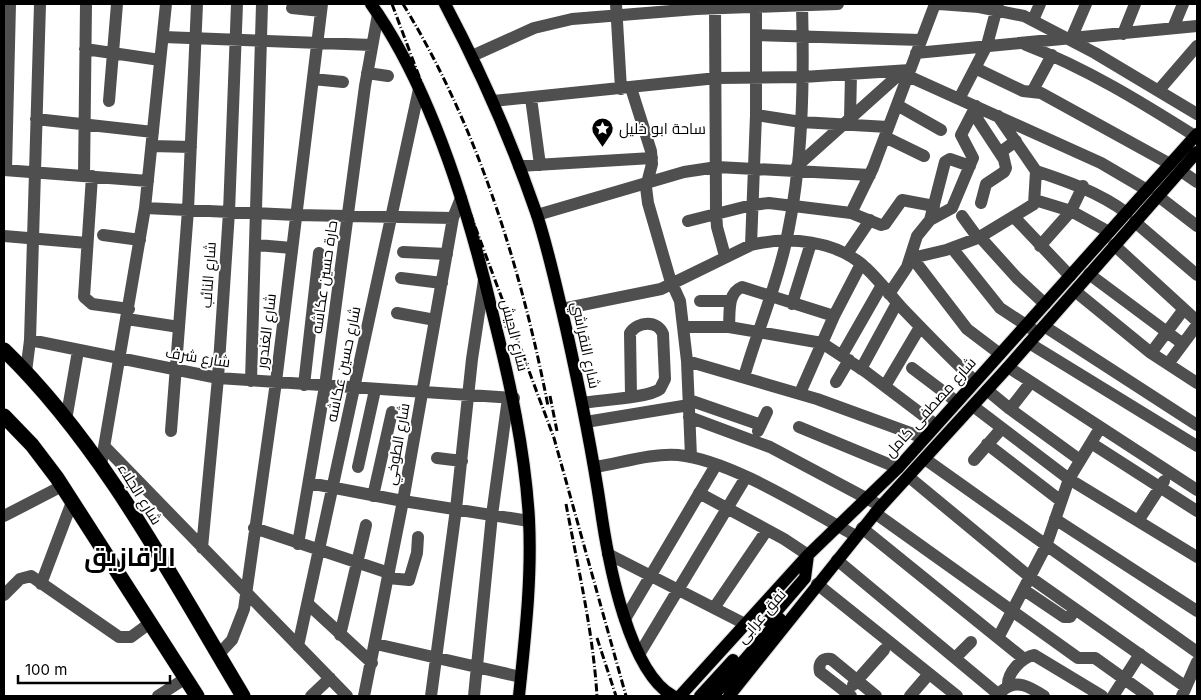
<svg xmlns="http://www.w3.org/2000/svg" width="1201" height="700" font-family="Inter,Cairo,sans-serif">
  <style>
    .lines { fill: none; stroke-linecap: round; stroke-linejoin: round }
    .major-casing { stroke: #dbdbdb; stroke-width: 14 }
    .highway-casing { stroke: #dbdbdb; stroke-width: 16 }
    .minor { stroke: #4f4f4f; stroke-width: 12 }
    .major { stroke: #000; stroke-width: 12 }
    .highway { stroke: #000; stroke-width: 15 }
    .rail { stroke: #000; stroke-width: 3; stroke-dasharray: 8 2.5 1 2.5; stroke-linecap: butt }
    .labels { text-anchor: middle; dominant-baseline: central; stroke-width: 4; stroke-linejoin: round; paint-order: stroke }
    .poi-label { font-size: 15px; fill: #000; stroke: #fff; text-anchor: start }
    .street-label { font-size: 15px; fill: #000; stroke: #fff }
    .town-label { font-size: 25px; font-weight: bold; fill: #000; stroke: #fff }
  </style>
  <rect width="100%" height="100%" fill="#fff"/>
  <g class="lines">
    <defs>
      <path id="major" d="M371,4C432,89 469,213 493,315C510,382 525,450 529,519C532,579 525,637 519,696
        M445,4C481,72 512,142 537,215C549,252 557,290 566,328C580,391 593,454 602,518C609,564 629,672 673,696
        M768,621L805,578L808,555
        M680,696L808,555L898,468L1197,134
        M700,696L733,660
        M713,696L780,619
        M729,696L881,506L1008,367L1197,152"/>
      <path id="highway" d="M4,350C103,446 172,578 243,696
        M4,416L32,445L57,478L197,696"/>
    </defs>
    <!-- major casing -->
    <use href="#major" class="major-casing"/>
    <!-- highway casing -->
    <use href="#highway" class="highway-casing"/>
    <!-- minor -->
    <path class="minor" d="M616,4L621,89
      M715,4L716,212L717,227L725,256
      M939,4L979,7L1024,16L1095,53L1197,114
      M292,8L321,11
      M1033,20L1040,4
      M1173,28L1183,4
      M1123,34L1135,4
      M756,35L921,40
      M163,37L372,45
      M1071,39L1086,4
      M1026,45C1086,68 1141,102 1195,136
      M85,49L160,60
      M916,53L1197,26
      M472,56L534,28L572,19L696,9L838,4
      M975,68L1023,91L1041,93L1170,164
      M367,73L388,76
      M908,76L1101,163L1147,190
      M313,79L343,82
      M631,88L651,151L652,164L646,187L648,203L670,279L680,301L687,361L691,457
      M1159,90L1197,46
      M1032,92L1052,55
      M531,98L540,165
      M959,99L987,45L998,4
      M109,101L117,4
      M493,101L717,78L803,77L910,70
      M897,105L941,130
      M976,106L978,120L1003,158
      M756,115L801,122L888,127
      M36,119L153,132
      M850,119L851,74
      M885,137L924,156
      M152,146L191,147
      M519,166L652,158
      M797,166L903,71
      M4,170L148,181
      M6,170L10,4
      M1036,171C1069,182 1098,192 1127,213
      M1181,171L1197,182
      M84,176L86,4
      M92,176L84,297L92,304L129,309
      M1158,196L1197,226
      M1035,200L1071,211L1109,232
      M981,203L986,184L1004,172L1006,168L1002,151L1016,141
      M145,208L296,215L453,218
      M851,213L873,168L935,4
      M537,215L684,172L717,167L870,175
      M962,216L978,238
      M1014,217L1070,276
      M930,220L952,208L973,158L961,135L976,106
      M688,221L752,205L769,203L851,213L881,225L885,224L902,200L934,206
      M1135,222L1197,275
      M103,235L140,240
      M4,236L87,243
      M980,237L1017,278L1045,304
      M257,245L292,248
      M751,245L756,115V4
      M1114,245L1197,321
      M1040,246L1071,211L1083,186
      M952,248L1000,308L1038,333
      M403,252L447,254
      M847,254L870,220
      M911,256L967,329L1000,354
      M912,258L946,250L978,238L1034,204L1036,171L998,116
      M1089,274L1183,344
      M401,278L442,283
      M1075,291L1151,353L1197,383
      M889,294L907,267L917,236L930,220L945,162L950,159L970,166
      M700,301H731
      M792,304L811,243
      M562,309L661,289L751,245C788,236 837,240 866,268C879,280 890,295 902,308C926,333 950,358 975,381
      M397,313L435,320
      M127,319L179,327
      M1044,326L1197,425
      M683,327H729L822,343L866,372L936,425
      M729,327C730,313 727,293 742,287L834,316
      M30,340L218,378L514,398
      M1029,343L1197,446
      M1151,353L1184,309
      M842,355L882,285
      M687,361L817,399L924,438
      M1168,364L1197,325
      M1008,367L1197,490
      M912,368L957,402
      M861,369L897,303
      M26,372L30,340L40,4
      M744,377C757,332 776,288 786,242C803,164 804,83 802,4
      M251,381L262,4
      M836,382L849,360
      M304,385L319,253
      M885,386L920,327
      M987,390L1010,409L1080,460
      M800,393L834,316L861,264
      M689,400L761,425
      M582,403C599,400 649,398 660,389L665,379L663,334C658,320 638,321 630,333L631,396
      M973,406L1069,479L1197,557
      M1010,409L1031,382
      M689,417L770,447L881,506
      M66,420L78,351
      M586,422L689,405
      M799,427L898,468
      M171,431L188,210L197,4
      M758,431L767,412
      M1091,443L1197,511
      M987,444L1061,501
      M105,447L347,696
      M437,458L462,461
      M925,459L1197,652
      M974,460L1002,428
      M101,465L145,208L166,4
      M358,467L375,390
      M595,467C621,463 651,453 678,455C731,460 808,510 856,536
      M909,477L1031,578L1186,687
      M309,483L403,501L529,521
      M699,493L784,539L808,555
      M373,496L392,412
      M875,513L1078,658H1095L1148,696
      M4,516L62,486
      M1055,519L1197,611
      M1138,521L1164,481
      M254,528L389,573
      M862,528L1024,659
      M298,544L325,386L365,86L378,14
      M202,548L218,378L229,212L237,4
      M608,554L747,625
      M837,560L998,694
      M388,578L409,580L417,553L418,537
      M41,584L72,502
      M817,584L957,696
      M1024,590L1064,617H1070L1075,609
      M4,595L20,579L31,576L119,637H131L150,623
      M308,604L372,663
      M714,608L767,530
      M625,619L716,465
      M340,635L366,525
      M998,638L1046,546L1069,479L1100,428
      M376,644L521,677
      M298,646L419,89
      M640,653L746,477
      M218,655L232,640L244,609L276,382L322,4
      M955,658L971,642
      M853,685L884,650
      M1008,686C1007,673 1021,658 1034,655L1102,696
      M1002,691C1016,678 1030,687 1044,696
      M158,696L186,678
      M311,696L330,678
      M364,696L403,501L453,218L461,198
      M431,696L456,509L472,359L484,280
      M474,696L492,515L508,398
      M851,696L820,672C818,663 822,658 831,659L876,696
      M910,696L928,675
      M1113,696L1140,654
      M1182,696L1197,662"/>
    <!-- major -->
    <use href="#major" class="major"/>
    <!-- highway -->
    <use href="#highway" class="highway"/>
    <!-- rail -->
    <path class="rail" d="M392,4L554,438L626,696
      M403,4C477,125 521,267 548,406
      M550,396L557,431
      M566,504C578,568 593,631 597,696
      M597,638L616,696"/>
  </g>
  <!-- icons -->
  <defs>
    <symbol id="sight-pin" viewBox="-11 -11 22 30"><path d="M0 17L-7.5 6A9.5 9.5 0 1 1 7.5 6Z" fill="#000" stroke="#fff"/><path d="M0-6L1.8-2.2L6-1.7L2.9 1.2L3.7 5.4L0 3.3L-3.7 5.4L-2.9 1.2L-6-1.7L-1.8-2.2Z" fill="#fff"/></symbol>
  </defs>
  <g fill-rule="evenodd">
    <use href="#sight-pin" x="590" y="116" width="25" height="34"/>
  </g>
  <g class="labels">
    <!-- poi labels -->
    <g class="poi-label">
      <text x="619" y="128">ساحة ابو خليل</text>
    </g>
    <!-- street labels -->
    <g class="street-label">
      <text transform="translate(208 275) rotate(-86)">شارع النائب</text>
      <text transform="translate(324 277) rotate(-82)">حارة حسين عكاشه</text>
      <text transform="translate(266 331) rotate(-83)">شارع الغندور</text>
      <text transform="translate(515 335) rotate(76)">شارع الجيش</text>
      <text transform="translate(586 345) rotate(78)">شارع النقراشي</text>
      <text transform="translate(198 357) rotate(9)">شارع شرف</text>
      <text transform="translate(343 364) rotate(-78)">شارع حسين عكاشه</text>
      <text transform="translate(930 407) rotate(-48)">شارع مصطفى كامل</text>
      <text transform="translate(397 444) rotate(-80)">شارع الطوخي</text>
      <text transform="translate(140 494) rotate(58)">شارع الجلاء</text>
      <text transform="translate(761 616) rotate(-49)">نفق عرابى</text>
    </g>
    <!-- town labels -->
    <g class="town-label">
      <text x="130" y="557">الزقازيق</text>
    </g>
  </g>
  <!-- border -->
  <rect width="1201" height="700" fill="none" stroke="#000000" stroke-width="10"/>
  <!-- scale -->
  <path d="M18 675v8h152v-8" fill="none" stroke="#000000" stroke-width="2.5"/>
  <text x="25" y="675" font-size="15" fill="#000000" stroke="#ffffff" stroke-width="4" paint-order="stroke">100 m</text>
</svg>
